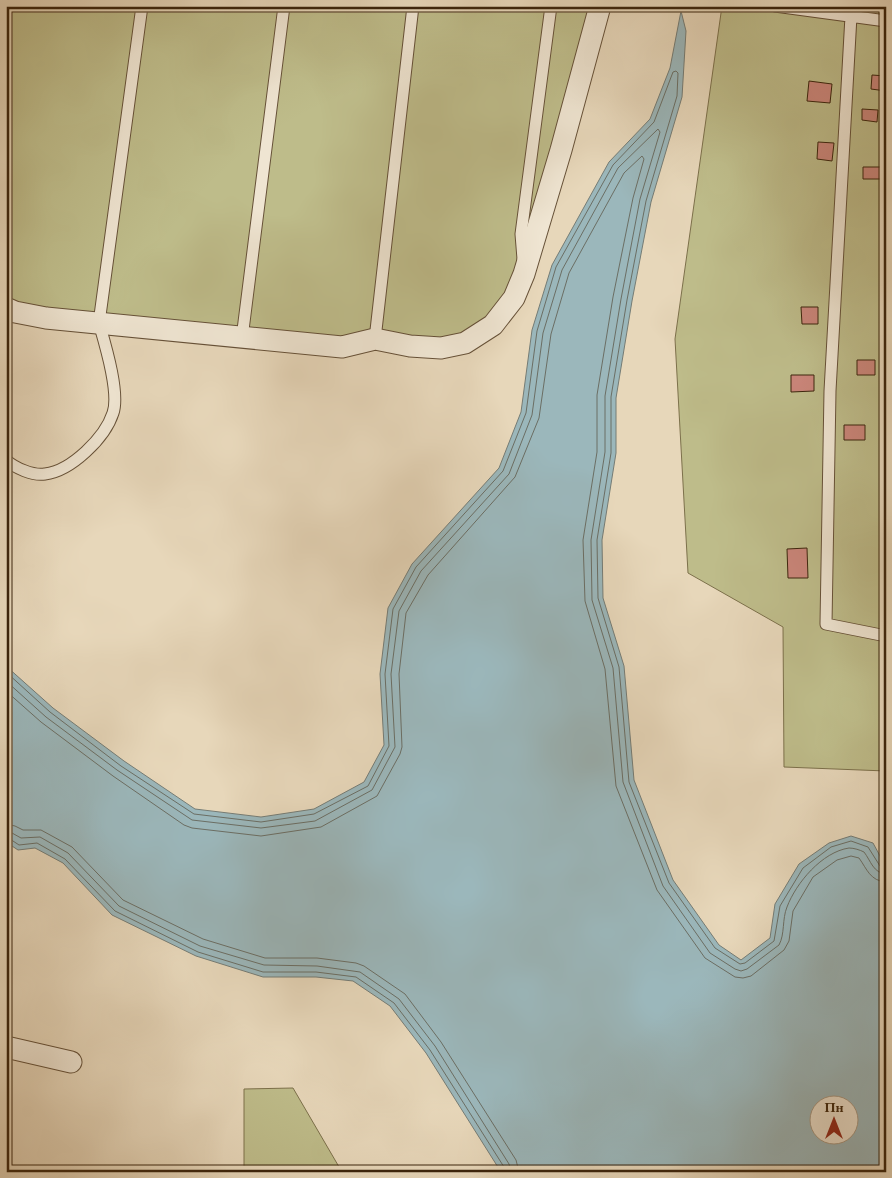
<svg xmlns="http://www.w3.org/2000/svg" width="892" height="1178" font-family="'EB Garamond',serif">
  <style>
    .green { fill: #bebc8a; stroke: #7c704b }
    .water { fill: #9bb7bb; stroke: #757c75; fill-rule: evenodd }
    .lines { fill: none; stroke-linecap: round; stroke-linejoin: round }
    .shore { stroke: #6b6e64; stroke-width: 1 }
    .building { fill: #cb867b; stroke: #3b240c }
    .lane-casing { stroke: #665138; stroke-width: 13 }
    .street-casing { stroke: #665138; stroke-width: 23 }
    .lane { stroke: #efe5d2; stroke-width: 11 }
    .street { stroke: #efe5d2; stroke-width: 21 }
  </style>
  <rect width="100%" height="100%" fill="#e7d7ba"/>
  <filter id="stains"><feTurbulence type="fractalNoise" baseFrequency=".004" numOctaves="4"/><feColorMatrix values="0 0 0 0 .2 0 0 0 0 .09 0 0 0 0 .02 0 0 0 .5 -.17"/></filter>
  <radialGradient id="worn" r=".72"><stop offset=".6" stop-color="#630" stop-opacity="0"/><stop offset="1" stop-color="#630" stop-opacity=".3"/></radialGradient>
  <!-- green -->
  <path class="green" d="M6,6H600L524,274L465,343L342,347L6,308Z
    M722,6H886V771L784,767L783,627L688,573L675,339Z
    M293,1088L342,1172H244V1089Z"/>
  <!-- water -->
  <path class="water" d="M681,11L686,31L682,97L651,202L632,301L616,398V453L602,540L603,598L624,666L634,780L673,880L719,945L741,960L770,938L775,904L799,864L829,843L851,836L873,843L886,867V1172H501L426,1053L390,1006L353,981L316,977H263L196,956L112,915L63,863L35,848L18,850L6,842V666L53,708L124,761L195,809L261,817L314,809L364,782L384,745L380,674L388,608L412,564L499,468L521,412L532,330L552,265L609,162L650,119L670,68ZM820,1106H850V1136H820Z"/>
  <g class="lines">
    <!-- shore -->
    <path class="shore" d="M6,672L50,712L121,766L194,814L261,822L314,814L368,786L389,746L385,674L393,609L416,567L503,471L526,413L537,331L556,267L613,165L654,122L673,72L676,71L678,73L677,96L646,201L627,300L611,397V453L597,540L598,598L619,667L629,782L669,883L715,948L740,964L745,963L774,941L780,906L803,868L831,847L851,841L868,847L880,866L886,868
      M6,681L46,717L117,770L192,820L261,828L315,821L372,790L395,747L391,674L399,611L421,571L509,474L532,415L543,333L562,270L618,168L658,129L660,132L640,199L621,299L605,396V452L591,540L592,600L613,668L623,782L663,886L710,953L735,969L741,971L747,969L779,945C785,934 782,919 787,907C796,883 822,852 849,848C854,848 860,850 864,852C871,861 873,873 886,874
      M6,691L41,722L113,776L184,825L192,828L261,836L321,827L377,796L400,754L402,747L399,674L406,613L428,575L515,477L539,418L551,334L569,273L624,173L642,156L644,159L633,198L613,297L597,395V452L583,540L585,601L605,669L616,786L657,890L705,958L735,977L743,978L751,976L784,950L789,941L793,911L813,877L837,860L851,856L859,858C867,869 870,881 886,882
      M6,824L15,826L23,830H41L72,847L123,900L203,939L265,958H317L356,963L364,966L405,994L441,1042L516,1160L519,1172
      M6,832L12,833L21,838L40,837L68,853L119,906L200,946L264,965L317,966L360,972L399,999L435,1046L509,1164L511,1172
      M6,838L10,839L19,845L37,843L65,859L115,911L198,952L263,972H316L356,977L394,1003L430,1050L504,1167L505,1172"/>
  </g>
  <!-- building -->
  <path class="building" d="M872,75L886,76V91L871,89Z
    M809,81L832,84L830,103L807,101Z
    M862,109L878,110L877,122L862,120Z
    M818,142L834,143L832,161L817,159Z
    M863,167H883V179H863Z
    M801,307H818V324H802Z
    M857,360H875V375H857Z
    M791,375H814V391L791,392Z
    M844,425H865V440H844Z
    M807,548L808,578H788L787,549Z"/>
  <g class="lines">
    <defs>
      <path id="lane" d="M775,6L886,21
        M851,16L830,391L826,624L886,636
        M523,259L521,234L551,6
        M242,338L284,6
        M375,339L413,6
        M6,460C15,468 33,476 45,474C71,471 105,438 113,413C120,393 105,344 99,323L142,6"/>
      <path id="street" d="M6,308L15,312L46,318L342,347L375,339L410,346L441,348L465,343L493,325L514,298L524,274L561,150L600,6
        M6,1047L71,1062"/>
    </defs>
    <!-- lane casing -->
    <use href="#lane" class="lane-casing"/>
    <!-- street casing -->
    <use href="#street" class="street-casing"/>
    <!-- lane -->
    <use href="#lane" class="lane"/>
    <!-- street -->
    <use href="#street" class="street"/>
  </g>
  <!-- margin -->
  <rect width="892" height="1178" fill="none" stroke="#e7d7ba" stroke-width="25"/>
  <rect x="8" y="8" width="877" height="1163" fill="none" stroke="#3b240c" stroke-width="2.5"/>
  <rect x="12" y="12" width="867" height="1153" fill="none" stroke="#3b240c"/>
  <!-- north arrow -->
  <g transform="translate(834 1120)"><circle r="24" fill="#efe5d2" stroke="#a79883"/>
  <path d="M0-4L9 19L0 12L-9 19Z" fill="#8f2418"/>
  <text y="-8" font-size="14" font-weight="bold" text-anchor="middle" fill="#3b240c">Пн</text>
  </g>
  <rect width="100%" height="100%" filter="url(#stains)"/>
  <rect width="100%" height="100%" fill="url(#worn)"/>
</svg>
